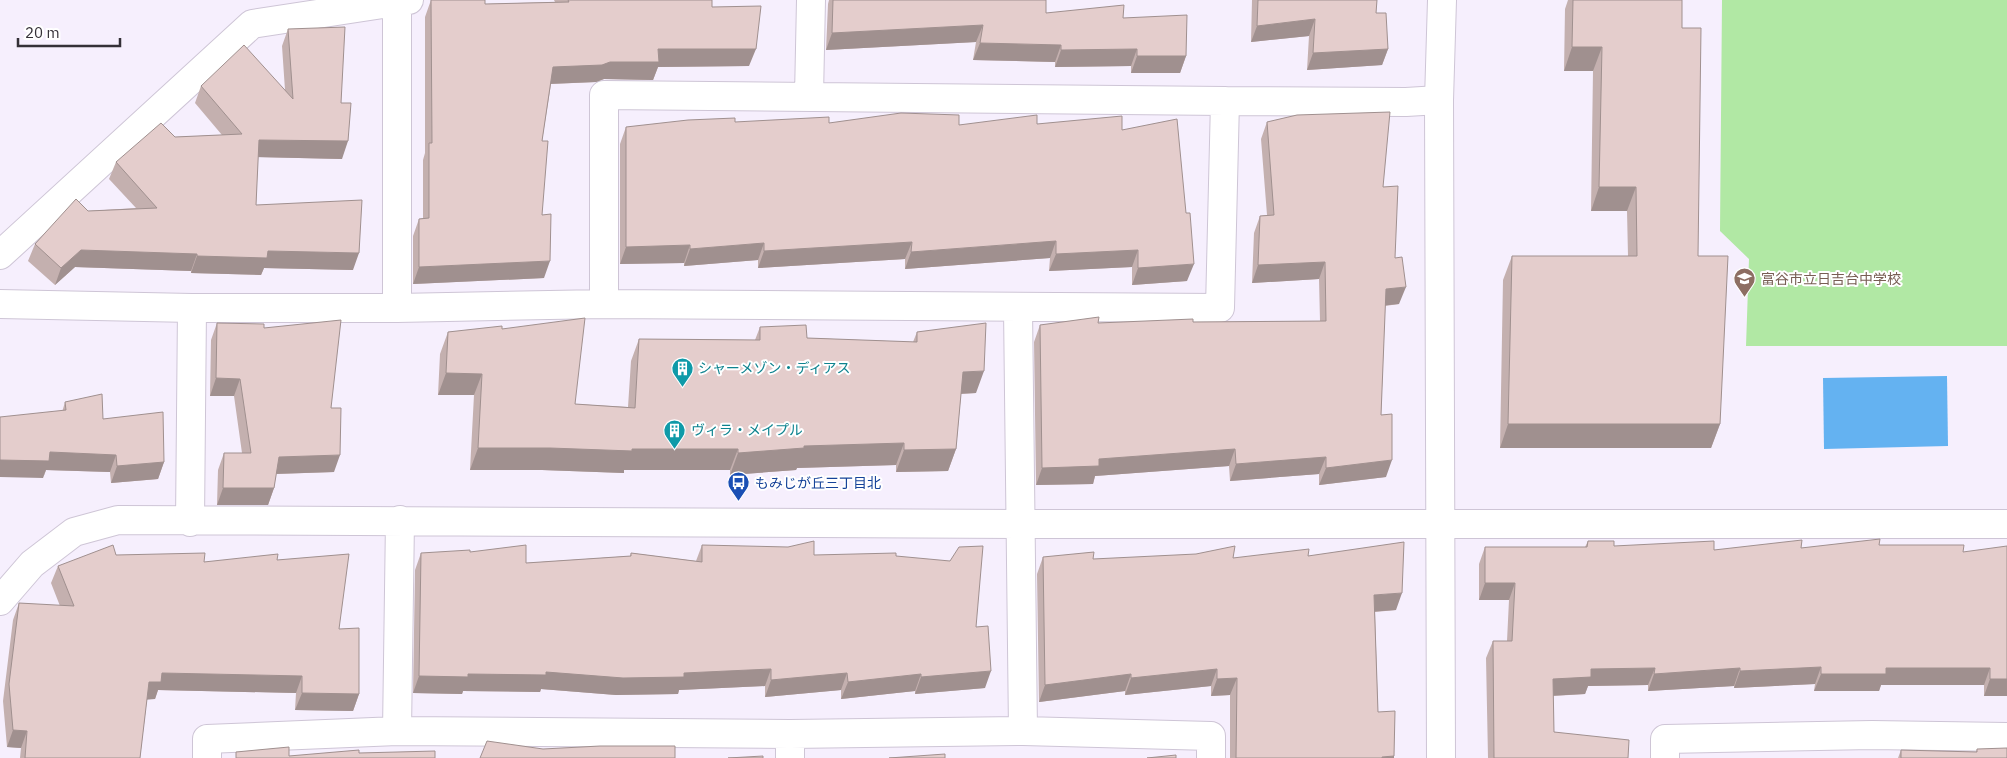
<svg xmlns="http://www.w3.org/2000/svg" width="2007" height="758" font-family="'IBM Plex Sans','Noto Sans JP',sans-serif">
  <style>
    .green { fill: #b1e8a4 }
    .water { fill: #64b2f1 }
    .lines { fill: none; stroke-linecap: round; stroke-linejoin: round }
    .street-casing { stroke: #cec5d6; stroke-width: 30 }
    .secondary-casing { stroke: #cec5d6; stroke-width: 30 }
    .street { stroke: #fff; stroke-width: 28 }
    .secondary { stroke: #fff; stroke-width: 28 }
    .wall { fill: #c4b0af }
    .shaded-wall { fill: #a0908f }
    .building { fill: #e4cdcc; stroke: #a0908f }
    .labels { text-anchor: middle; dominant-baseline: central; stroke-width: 4; stroke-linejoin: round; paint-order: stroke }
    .education-label { font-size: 14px; fill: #785e54; stroke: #fff; text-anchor: start }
    .culture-label { font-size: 14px; fill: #0d838f; stroke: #fff; text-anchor: start }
    .transit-label { font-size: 14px; fill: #164399; stroke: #fff; text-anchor: start }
  </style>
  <rect width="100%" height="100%" fill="#f6effd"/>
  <!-- green -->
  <path class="green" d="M1722,0H2007V346H1746L1749,259L1720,231Z"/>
  <!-- water -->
  <path class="water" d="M1947,376L1948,446L1824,449L1823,378Z"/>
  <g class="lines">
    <defs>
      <path id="street" d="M809,96L811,0
        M0,255L252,24L409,0
        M0,304L192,308H397L604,304L1220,308L1225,101
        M604,304V95L1225,101L1406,102L1439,100
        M397,308V3
        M1018,308L1023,731
        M190,522L192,308
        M0,601L32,564L74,532L118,520L1019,524H2007
        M397,731L400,520
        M207,758V739L397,731L790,734L1023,731L1211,736V758
        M790,758V734
        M1665,758V739L1872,735L2007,737"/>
      <path id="secondary" d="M1441,758L1439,100L1442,0"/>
    </defs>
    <!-- street casing -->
    <use href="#street" class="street-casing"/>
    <!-- secondary casing -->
    <use href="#secondary" class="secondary-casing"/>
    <!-- street -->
    <use href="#street" class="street"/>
    <!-- secondary -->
    <use href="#secondary" class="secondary"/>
  </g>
  <!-- wall -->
  <path class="wall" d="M431,0L485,4L555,2L554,0H712V7L749,66L658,67L653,80L604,79L596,82L551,84L542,141V215L544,278L413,284V236L419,219L423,218V160L425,153V17Z
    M829,0H1046V13L1123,18L1186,56L1180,73H1131V66L1055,67V62L973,60L976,42L826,50L828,4Z
    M1252,0H1377L1376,13L1388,49L1382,65L1307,70L1309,36L1251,42Z
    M1568,0H1682V28L1698,256L1720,424L1711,448H1500L1503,280L1512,256H1628L1627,211H1591L1593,71H1564L1565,9Z
    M288,29L341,103L342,159L258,157L256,205L353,270L264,268L261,275L191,273V271L75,267L55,285L28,261L35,244L88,211L136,208L109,179L116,162L175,137L222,135L195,103L201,86L285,90L282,46Z
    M735,122L959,125L1037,124L1122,130L1187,281L1132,285V267L1049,271L1050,258L905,269V259L758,268V260L684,266V263L620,264V144L626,127Z
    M1267,122L1383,187L1395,258L1399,304L1385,306L1381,415L1386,477L1319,485V474L1230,481L1229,466L1095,476L1093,484L1036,485L1034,342L1040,325L1098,323L1193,322L1320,321L1319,279L1252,283L1254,233L1260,216L1267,215L1261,139Z
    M217,323L264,328L331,408L334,472L276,474L274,488L268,505H217L218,470L224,453H242L234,396H210L211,340Z
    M760,327L807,338L913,342L917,332L976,393L961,394L956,449L948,471L896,472V465L797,468L796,470L730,475V470H624V473L542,470H470L474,395H438L440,354L448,332L502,329L575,404L628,407L631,361L639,339L755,340Z
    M65,402L103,419L164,462L158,479L111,483L110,472L46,470L43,478Z
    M1588,541L1614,546L1714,550L1801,548L1879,545L1963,552L2007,696H1984V685H1881L1879,691H1814L1815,684L1734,688V686L1648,691V685L1588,686L1585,694L1553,696L1554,732L1628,758H1488L1486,658L1493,641H1507L1509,600H1479V564L1485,547H1585Z
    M702,545L814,555L896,556L976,627L985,688L915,694V691L841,699V690L765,697V686L679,690L678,694L616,695L541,689L540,692L463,691L462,694L413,693L415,570L421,553L526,563L630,556L631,553L696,561Z
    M116,555L204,562L277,560L339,629L359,694L353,711L295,710L296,693L158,690L155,699H147L140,758H20L21,748L7,747L3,701L13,620L19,603L60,606L51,583L58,566Z
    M1308,556L1396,610L1375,612L1378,712L1394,756V758H1230V695L1211,696V686L1125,695V691L1039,702L1037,574L1043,557L1093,559L1233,558Z
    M1977,749L2007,758H1898L1901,750L1976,752Z"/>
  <!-- shaded-wall -->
  <path class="shaded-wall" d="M1315,19L1309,36L1251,42L1257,26Z
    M983,25L976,42L826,50L832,33Z
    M980,43L1061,45L1055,62L973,60Z
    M1572,47H1602L1593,71H1564Z
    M658,49H756L749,66L658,67L653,80L604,79L596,82L547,84L553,67Z
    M1137,49L1131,66L1055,67L1061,50Z
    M1388,49L1382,65L1307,70L1313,53Z
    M1137,56H1186L1180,73H1131Z
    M259,140L348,141L342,159L253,157Z
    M1599,187H1636L1627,211H1591Z
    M1056,241L1050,258L905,269L911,252Z
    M912,242L905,259L758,268L764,251Z
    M764,243L758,260L684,266L690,249Z
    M690,245L684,263L620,264L626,247Z
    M81,250L197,254L191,271L75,267L55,285L61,268Z
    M1138,250L1132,267L1049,271L1056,254Z
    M268,251L359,253L353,270L264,268L261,275L191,273L197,256Z
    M550,261L544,278L413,284L419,267Z
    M1325,262L1319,279L1252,283L1258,265Z
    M1194,264L1187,281L1132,285L1138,268Z
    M1406,287L1399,304L1379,306L1386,289Z
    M984,371L976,393L955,394L963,372Z
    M446,373L482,374L474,395H438Z
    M216,378L240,379L234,396H210Z
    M1508,424H1720L1711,448H1500Z
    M904,443L896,465L797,468L796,470L730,475L738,453L804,446Z
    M478,448H550L738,449L730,470H624V473L542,470H470Z
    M956,449L948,471L896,472L904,450Z
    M1235,449L1229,466L1095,476L1093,484L1036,485L1042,468L1099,459Z
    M50,452L116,455L110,472L46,470L43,478L0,477V460Z
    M340,455L334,472L273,474L279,457Z
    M1326,457L1319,474L1230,481L1236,464Z
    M1392,460L1386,477L1319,485L1326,468Z
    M164,462L158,479L111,483L117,466Z
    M223,488H274L268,505H217Z
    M1485,583H1515L1509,600H1479Z
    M1402,593L1396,610L1368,612L1374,595Z
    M1821,667L1815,684L1734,688L1740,671Z
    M1655,668L1648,685L1588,686L1585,694L1547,696L1553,679L1591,669Z
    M1740,668L1734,686L1648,691L1654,674Z
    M1886,668H1990L1984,685H1881L1879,691H1814L1821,674Z
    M771,669L765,686L679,690L678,694L616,695L541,689L540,692L463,691L462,694L413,693L419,676L468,674L546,672L684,673Z
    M1217,669L1211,686L1125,695L1131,678Z
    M991,671L985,688L915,694L921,677Z
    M162,673L302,676L296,693L158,690L155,699L143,700L149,682Z
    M847,673L841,690L765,697L771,680Z
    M921,674L915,691L841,699L848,682Z
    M1131,674L1125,691L1039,702L1045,685Z
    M1237,678L1230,695L1211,696L1217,679Z
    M1990,679H2007V696H1984Z
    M302,693L359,694L353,711L295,710Z
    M13,730L27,731L21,748L7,747Z
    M1394,756V758H1381L1382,757Z"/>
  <!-- building -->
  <path class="building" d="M431,0H485V4L569,2L568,0H712V7L761,6L756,49H658L659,62H610L602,65L553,67L542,141H548L542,215L551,214L550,261L419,267V219L429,218V143H432Z
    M833,0H1046V13L1124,5L1123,18L1187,15L1186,56H1137V49L1061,50V45L980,43L983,25L832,33Z
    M1258,0H1377L1376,13H1386L1388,49L1313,53L1315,19L1257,26Z
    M1573,0H1682V28H1701L1698,256H1728L1720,424H1508L1512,256H1637L1636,187H1599L1602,47H1572Z
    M345,27L341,103H351L348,141L259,140L256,205L362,200L359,253L268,251L267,258L197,256V254L81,250L61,268L35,244L76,199L88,211L157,208L116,162L161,123L175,137L242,134L201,86L244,45L293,99L288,29Z
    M1390,112L1383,187L1398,186L1395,258L1402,257L1406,287L1386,289L1381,415L1392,414V460L1326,468V457L1236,464L1235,449L1099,459V466L1042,468L1040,325L1099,317L1098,323L1193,319V322L1326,321L1325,262L1258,265L1260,216L1274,215L1267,122L1297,115Z
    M901,113L959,115V125L1037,115V124L1122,116V130L1177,119L1186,213H1190L1194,264L1138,268V250L1056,254V241L911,252L912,242L764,251V243L690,249V245L626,247V127L688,120L735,118V122L829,117V123Z
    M585,318L575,404L635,408L639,339L760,340V327L806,325L807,338L917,342V332L986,323L984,371L963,372L956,449L904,450V443L804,446V448L738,453V449H632V451L550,448H478L482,374L446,373L448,332L502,326V329Z
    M341,320L331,408H341L340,455L279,457L274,488H223L224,453H251L240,379L216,378L217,323L264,324V328Z
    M102,394L103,419L163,412L164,462L117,466L116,455L50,452L49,461L0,460V417L66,410L65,402Z
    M1880,539L1879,545H1964L1963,552L2007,546V679H1990V668H1886V674H1821V667L1740,671V668L1654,674L1655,668L1591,669V677L1553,679L1554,732L1629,740L1628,758H1494L1493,641H1512L1515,583H1485V547H1587L1588,541H1614V546L1714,541V550L1802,540L1801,548Z
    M814,541V555L896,553V556L950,561L959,547L983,546L976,627L988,626L991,671L921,677V674L848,682L847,673L771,680V669L684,673V677L623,678L546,672V675L468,674V677L419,676L421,553L470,550V552L526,545V563L631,556V553L702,562V545L788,547Z
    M1404,542L1402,593L1374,595L1378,712L1395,711L1394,756L1382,757V758H1236L1237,678L1217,679V669L1131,678V674L1045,685L1043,557L1094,552L1093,559L1196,554L1235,546L1233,558L1309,549L1308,556Z
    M113,545L116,555L205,553L204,562L278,554L277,560L349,554L339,629L359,628V694L302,693V676L162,673L161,682H149L140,758H25L27,731L13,730L9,684L19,603L74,606L58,566Z
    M487,741L543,749L600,746H675V758H480Z
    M289,747V756L359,750V753L435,751V758H236V752Z
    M2007,748V758H1901V750L1977,752V749Z
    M945,754V758H889Z
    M1176,755V758H1147Z
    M763,756V758H728Z"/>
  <!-- icons -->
  <defs>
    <symbol id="school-pin" viewBox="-11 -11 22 30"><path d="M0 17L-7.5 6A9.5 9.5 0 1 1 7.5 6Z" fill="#8d6e63" stroke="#fff"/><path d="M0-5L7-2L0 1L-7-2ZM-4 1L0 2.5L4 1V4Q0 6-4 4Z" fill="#fff"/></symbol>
    <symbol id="building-pin" viewBox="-11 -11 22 30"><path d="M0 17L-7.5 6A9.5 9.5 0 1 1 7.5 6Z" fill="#0f9aa8" stroke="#fff"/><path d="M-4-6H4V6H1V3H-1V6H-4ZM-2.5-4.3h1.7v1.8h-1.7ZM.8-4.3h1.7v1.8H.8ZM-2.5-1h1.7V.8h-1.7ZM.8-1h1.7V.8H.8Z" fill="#fff"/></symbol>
    <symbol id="bus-pin" viewBox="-11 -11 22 30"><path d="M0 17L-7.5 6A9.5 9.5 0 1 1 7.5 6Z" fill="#1a4fb4" stroke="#fff"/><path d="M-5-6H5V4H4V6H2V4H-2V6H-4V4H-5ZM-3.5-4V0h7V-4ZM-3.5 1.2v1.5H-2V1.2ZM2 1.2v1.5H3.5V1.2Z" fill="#fff"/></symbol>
  </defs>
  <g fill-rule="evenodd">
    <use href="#school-pin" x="1732" y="266" width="25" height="34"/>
    <use href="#building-pin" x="670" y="356" width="25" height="34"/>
    <use href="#building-pin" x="662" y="418" width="25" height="34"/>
    <use href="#bus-pin" x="726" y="470" width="25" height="34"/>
  </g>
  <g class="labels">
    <!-- education labels -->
    <g class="education-label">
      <text x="1761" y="279">富谷市立日吉台中学校</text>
    </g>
    <!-- culture labels -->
    <g class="culture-label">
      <text x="698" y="368">シャーメゾン・ディアス</text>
      <text x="691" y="430">ヴィラ・メイプル</text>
    </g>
    <!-- transit labels -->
    <g class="transit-label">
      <text x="755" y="483">もみじが丘三丁目北</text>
    </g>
  </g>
  <!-- scale -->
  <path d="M18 38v8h102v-8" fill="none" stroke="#343037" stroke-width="2.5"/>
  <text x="25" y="38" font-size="15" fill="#343037" stroke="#ffffff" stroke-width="4" paint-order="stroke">20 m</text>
</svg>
